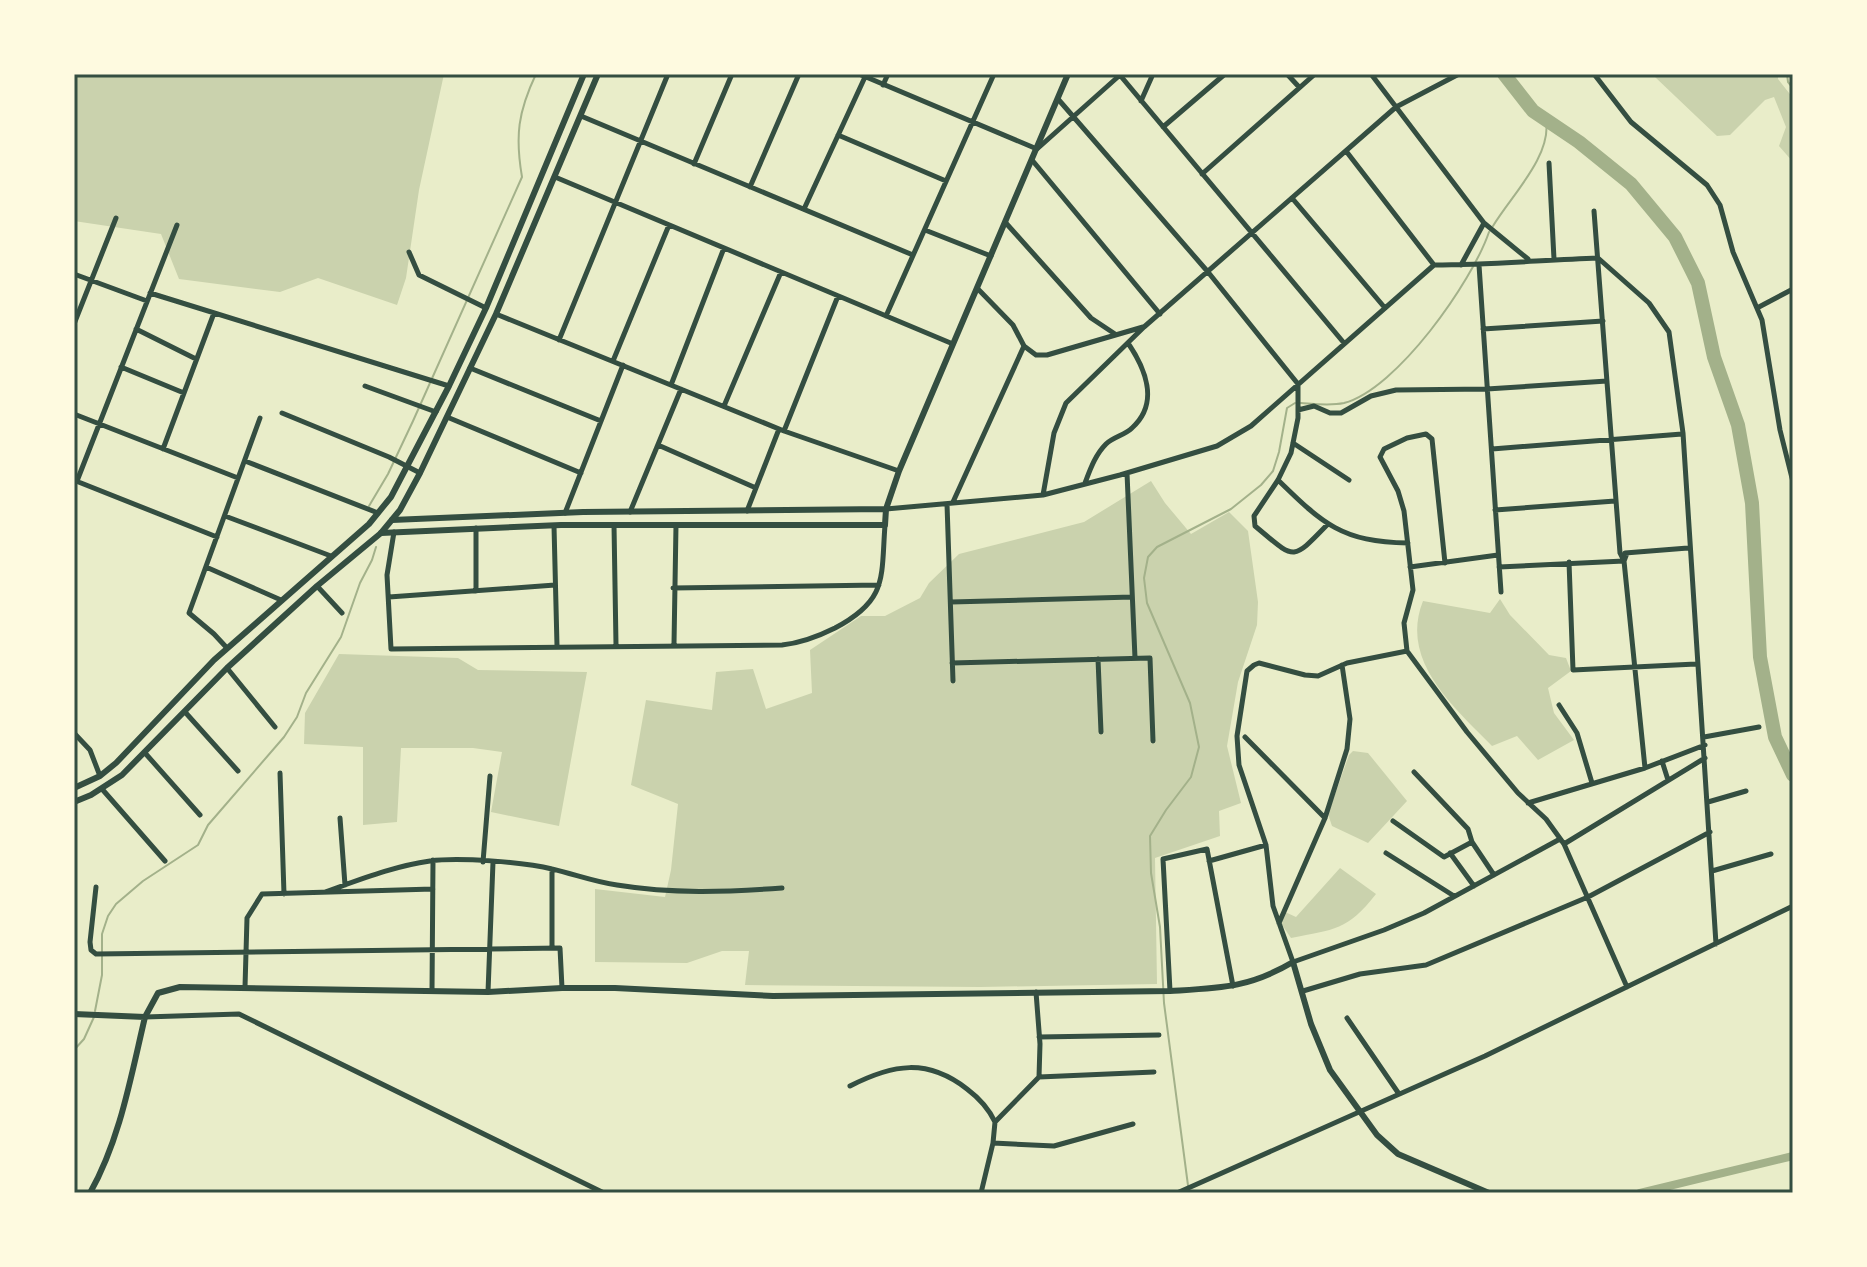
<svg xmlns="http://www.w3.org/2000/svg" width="1867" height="1267" font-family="'Titillium Web',sans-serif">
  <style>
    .green { fill: #cad2ad }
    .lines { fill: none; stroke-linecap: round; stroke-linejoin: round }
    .stream { stroke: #a3b18a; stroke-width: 2 }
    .canal { stroke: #a3b18a; stroke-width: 8 }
    .river { stroke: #a3b18a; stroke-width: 14 }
    .minor { stroke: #344e41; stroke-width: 5 }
    .tertiary { stroke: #344e41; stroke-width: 6 }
    .secondary { stroke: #344e41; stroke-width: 6 }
    .neatline { fill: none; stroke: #344e41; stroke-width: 3 }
  </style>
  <rect width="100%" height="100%" fill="#e9edc9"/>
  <!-- green -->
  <path class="green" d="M74,74H444L419,190L406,278L397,305L318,278L280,292L179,279L161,234L74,221Z
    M1657,74H1778V79L1793,98V162L1779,146L1786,127L1774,97L1765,100L1730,135L1717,136L1655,77Z
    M1151,481L1165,503L1191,534L1229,512L1248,531L1258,602L1257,625L1238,682L1227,746L1241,803L1219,811L1220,836L1155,858L1157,984L980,987L745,985L749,951H722L687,963L595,962V889L665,897L671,870L678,804L631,785L646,700L712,710L716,672L753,669L766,709L812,693L810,650L861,616H885L920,598L929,583L959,554L1084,522Z
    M1500,599L1510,615L1549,655L1566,658L1571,671L1548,688L1554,713L1574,740L1538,760L1517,736L1492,746C1454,707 1399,661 1423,601L1490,613Z
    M339,654L458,658L478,670L587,672L559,826L491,812L502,752L473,748H401L397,822L363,825V747L304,744L305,713Z
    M1353,751L1368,753L1407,801L1368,843L1332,826L1328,814L1349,755Z
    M1340,868L1376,894C1347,931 1335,929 1291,938L1280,922L1285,912L1296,917Z"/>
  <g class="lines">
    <!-- stream -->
    <path class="stream" d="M1787,74L1788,82L1793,88
      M1493,226C1511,196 1552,156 1546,120
      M1301,403C1315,404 1330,406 1344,403C1397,389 1472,282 1489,232
      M369,506L388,474L413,421L522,177C515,136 518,112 536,74
      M95,1011L102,975V934L108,916L116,904L143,881L198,845L208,825L284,737L297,717L306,693L341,637L360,583L372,560L376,547
      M74,1050L84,1039L94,1017
      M1189,1193L1164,1003L1160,927L1151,873L1150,836L1166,810L1191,777L1199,747L1190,703L1147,603L1144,578L1148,557L1157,547L1231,509L1261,485L1273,471L1279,452L1287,408L1295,403"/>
    <!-- canal -->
    <path class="canal" d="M1640,1193L1793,1156"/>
    <!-- river -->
    <path class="river" d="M1504,74L1533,111L1579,142L1631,184L1675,237L1698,283L1714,357L1738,425L1752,503L1760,657L1775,737L1793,775"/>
    <!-- minor -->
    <path class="minor" d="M859,74L1037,149L1120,75
      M1119,74L1344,343
      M1287,74L1299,87
      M1371,74L1484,223L1528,259
      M1594,74L1631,122L1707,185L1720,205L1733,252L1762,320L1780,430L1793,482
      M883,85L888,74
      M1058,99L1208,272L1298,384V418L1291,453L1278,480L1254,516L1255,526C1296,560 1291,562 1328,524
      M1141,101L1153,74
      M581,116L913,255
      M1163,127L1225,74
      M838,135L946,181
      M1346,151L1434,265
      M1032,160L1160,314
      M1549,163L1554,259
      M694,164L732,74
      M1202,174L1315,74
      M555,177L953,344
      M750,187L799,74
      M1292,198L1385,308
      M804,209L865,77
      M1594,211L1620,553L1624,561L1645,768
      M1005,222L1091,318L1115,334
      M925,230L991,256
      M409,252L419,275L486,308
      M1461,265L1484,223
      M1479,265L1501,592
      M74,274L147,301
      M977,288L1013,325L1024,346L1036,355H1047L1143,327
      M150,293L449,386
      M1757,308L1793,289
      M496,314L784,431L899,471
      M886,316L994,74
      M74,324L116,218
      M136,329L196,359
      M1483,329L1603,321
      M559,340L668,74
      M613,361L669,225
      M121,367L184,393
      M470,368L601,421
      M671,385L724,248
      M365,386L436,412
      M724,406L781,272
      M1298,410L1314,406L1330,413H1341L1371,396L1396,390L1487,389L1607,381
      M282,413L389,457L420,473
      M74,414L238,478
      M447,417L581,473
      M784,431L838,296
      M1293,443L1349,480
      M658,445L756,488
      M163,449L214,313
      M1492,449L1682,434
      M245,461L378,513
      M1127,473L1135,658
      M1278,480C1323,524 1342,542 1408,543
      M76,481L217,537
      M77,481L177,225
      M1085,483C1090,470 1095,455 1106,444C1113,437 1125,435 1132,428C1160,403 1145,368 1128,343
      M1043,495L1054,433L1066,403L1144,327L1396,107L1459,74
      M953,502L1024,346
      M947,504L953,681
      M886,509L1043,495L1120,475L1217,446L1251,426L1434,265C1489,265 1543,260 1598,258L1649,303L1669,332L1683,433L1716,944
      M1495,510L1615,501
      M747,511L779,429
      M630,512L681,389
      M565,513L623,365
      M225,516L331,556
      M614,525L616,645
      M554,526L557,646
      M476,528V591
      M394,532L387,575L391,649L782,645C801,643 817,637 835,628C888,600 881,578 885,525
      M1625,553L1688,548
      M1569,562L1573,670L1696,664
      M1445,563L1432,439L1426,434L1407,438L1384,449L1380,457L1398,491L1404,511L1413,590L1404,623L1407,651L1467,732L1518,793L1546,819L1564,844L1627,987
      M206,567L281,600
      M1410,567L1498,555
      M1499,567L1624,561L1627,553
      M317,586L342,613
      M673,588L879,585
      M389,597L555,585
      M951,602L1132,597
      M674,644L676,525
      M227,648L214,634L189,613L260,418
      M1407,651L1347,663L1318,676L1305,675L1259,663L1254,665L1247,671L1237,736L1239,765L1266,845L1273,906L1293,962L1384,930L1424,913L1560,839
      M1098,659L1101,732
      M952,663L1150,658L1153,741
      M227,668L275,727
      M1559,705L1577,733L1592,783
      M185,712L238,771
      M74,733L90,750L100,776
      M1245,737L1325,818
      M1704,737L1759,727
      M145,753L200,815
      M1662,761L1668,780
      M1414,772L1468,829L1472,842L1494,875
      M280,773L284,894
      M102,789L165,861
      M1708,802L1746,791
      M1528,803L1645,768L1705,745
      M340,818L345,885
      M1393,821L1444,857L1472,842
      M1564,844L1705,758
      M1386,853L1454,896
      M1450,853L1474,886
      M1209,861L1266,845
      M483,862L490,776
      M1712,871L1771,854
      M96,887L90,942L91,950L96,954L560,948L562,988
      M325,892C359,880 394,866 430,861C458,857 525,862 552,869C574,874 595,882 617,885C672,894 726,892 782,888
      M1279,923L1325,818L1347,749L1350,719L1342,665
      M552,948V869
      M245,987L247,918L262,894L433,889
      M432,991L433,860
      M1170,991L1163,859L1207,849L1233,986
      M1303,991L1360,974L1426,965L1588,897L1710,832
      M488,992L493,862
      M145,1017L239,1014L604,1193
      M1347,1018L1399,1094
      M1039,1037L1159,1035
      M1039,1077L1154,1072
      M850,1086C893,1064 927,1058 967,1089C979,1098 988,1107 995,1122
      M993,1143L1054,1146L1133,1124
      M981,1193L993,1143L995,1122L1039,1077L1040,1044L1036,992
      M1177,1193L1485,1056L1793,906"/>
    <!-- tertiary -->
    <path class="tertiary" d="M392,520L583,512L886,509
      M381,533L561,525H885L886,509L899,471L1068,74
      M145,1017L158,993L180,987L488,992L562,988H615L773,996L1170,991C1220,988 1249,988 1293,962L1311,1024L1330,1070L1377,1135L1398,1154L1489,1193"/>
    <!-- secondary -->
    <path class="secondary" d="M74,788L100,776L116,763L214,660L369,524L391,497L449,386L486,308L584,74
      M74,802L91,795L122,775L227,668L317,586L381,533L400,510L420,473L496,314L598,74
      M74,1014L145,1017C131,1076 120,1140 90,1193"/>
  </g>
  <!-- border -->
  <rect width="1867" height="1267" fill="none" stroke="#fefae0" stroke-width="152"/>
  <rect x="76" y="76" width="1715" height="1115" class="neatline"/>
</svg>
